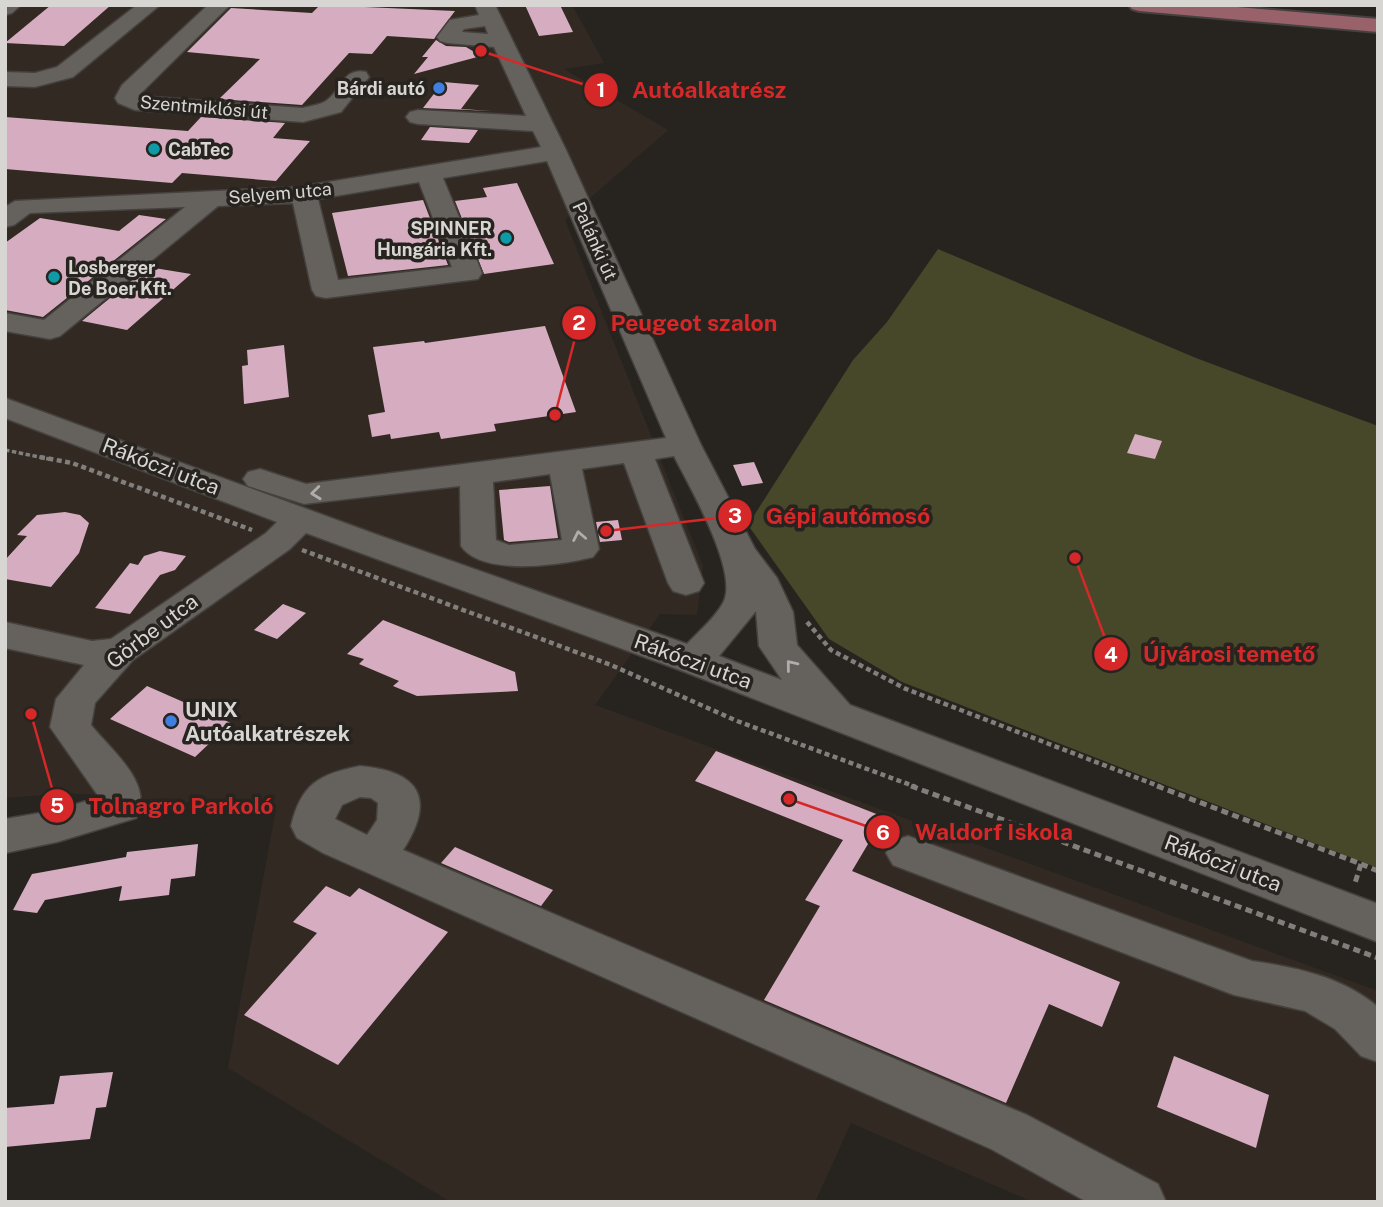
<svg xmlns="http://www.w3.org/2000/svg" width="1383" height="1207" font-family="'Public Sans',sans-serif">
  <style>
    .built { fill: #322a22 }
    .green { fill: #464829 }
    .building { fill: #d6adc0 }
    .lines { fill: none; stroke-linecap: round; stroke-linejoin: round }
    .minor-casing { stroke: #44413e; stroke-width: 3 }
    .major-casing { stroke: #44413e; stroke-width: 4 }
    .path-far2 { stroke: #817f7b; stroke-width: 3.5; stroke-dasharray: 4.5 2.5; stroke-linecap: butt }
    .path-far1 { stroke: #817f7b; stroke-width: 4.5; stroke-dasharray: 5 3.5; stroke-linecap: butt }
    .path { stroke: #817f7b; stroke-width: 5; stroke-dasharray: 7 4.5; stroke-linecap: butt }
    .minor { fill: #65615d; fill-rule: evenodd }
    .major { fill: #996169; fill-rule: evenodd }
    .oneway { stroke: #b0adaa }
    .shop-dot { fill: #3f7fe0; stroke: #272420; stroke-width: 2.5 }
    .culture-dot { fill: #0f9aa8; stroke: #272420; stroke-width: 2.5 }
    .labels { text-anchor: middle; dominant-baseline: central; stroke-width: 7; stroke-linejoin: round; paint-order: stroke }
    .far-poi-label { font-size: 18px; font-weight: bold; fill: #d8d6d3; stroke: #272420; text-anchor: end }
    .far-street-label { font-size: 18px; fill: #d8d6d3; stroke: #272420 }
    .street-label { font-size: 21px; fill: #d8d6d3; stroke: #272420 }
    .poi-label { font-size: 21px; font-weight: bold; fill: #d8d6d3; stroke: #272420; text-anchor: start }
    .leader { fill: none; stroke: #d62828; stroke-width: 2.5 }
    .callout-dot { fill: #d62828; stroke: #272420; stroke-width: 2.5 }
    .mark-label { font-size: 21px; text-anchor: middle; font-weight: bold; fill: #fff }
    .callout-label { font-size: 23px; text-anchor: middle; font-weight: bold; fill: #d62828; stroke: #272420; stroke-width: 7; stroke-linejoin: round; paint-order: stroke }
  </style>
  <rect width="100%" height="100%" fill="#272420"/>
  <!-- built -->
  <path class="built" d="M5,5H572L604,63L564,69L668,130L565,220L703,566L697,615L660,614L595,705L1378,991V1202H1033L851,1123L815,1202H451L228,1068L276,809L68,793L5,798Z"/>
  <!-- green -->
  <path class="green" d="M938,249L1196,358L1378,426V868L902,682L829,639L748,525L853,360L887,322Z"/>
  <!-- building -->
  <path class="building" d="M51,5H111L64,46L5,43Z
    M320,5L455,11L434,39L387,36L372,54L349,53L302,105L219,99L260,59L187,52L231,8L312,13Z
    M525,5H560L573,32L539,36Z
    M436,40L446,46L466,47L481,56L414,74L428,57H422Z
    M443,82L479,85L461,109L492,111L423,108Z
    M5,117L188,131L201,117L285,123L273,138L310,141L276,181L182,173L172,183L5,169Z
    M430,127L478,130L469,143L421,140Z
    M517,183L554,264L484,274L455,201L487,197L483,188Z
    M423,200L448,265L348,276L332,213Z
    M139,215L166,219L43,317L5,310V243L40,218L119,231Z
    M148,267L191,274L127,330L82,321Z
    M545,326L576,412L494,424L496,431L441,439L439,432L391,439L390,434L372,437L368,415L385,412L373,347L424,341L425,343Z
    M284,345L289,397L244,404L242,366L248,365L247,350Z
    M1135,434L1162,441L1155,459L1127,453Z
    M754,462L763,483L742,486L733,465Z
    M550,486L558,538L509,542L504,540L499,490Z
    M65,512L80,515L89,523L79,553L51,587L5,579V560L27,536L17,535L37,515Z
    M618,520L622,540L600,542L596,522Z
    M160,551L186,556L175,570L160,575L130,614L95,608L130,563L138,565L144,556Z
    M283,604L306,613L277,639L254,630Z
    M383,620L515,672L518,691L417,696L393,686L399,681L359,664L364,659L347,654Z
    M147,686L231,723L195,757L110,719Z
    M716,751L884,817L852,871L1120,982L1102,1027L1049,1004L1006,1103L764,1000L820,906L805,900L843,840L695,781Z
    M198,844L195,876L171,879L169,895L119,901L122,886L45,900L37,913L13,910L32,874L126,857L127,852Z
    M455,847L553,890L541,906L441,863Z
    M326,886L350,897L359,888L448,932L338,1065L244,1015L317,933L293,922Z
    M1174,1056L1269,1095L1256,1148L1157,1107Z
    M113,1072L106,1107L96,1108L90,1139L5,1147V1108L54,1104L60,1076Z"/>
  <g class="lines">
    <defs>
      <path id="minor" d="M5,5H21L12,13L5,15Z
        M137,5H160L73,77L35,87L5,86V72L35,73L57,67Z
        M208,5H230L138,96L303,108C309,106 320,105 326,101C341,91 343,67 366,72L369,77L341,112L303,122L135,110L118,103L115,98L122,85Z
        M475,5H495L502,19L567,152L701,445L755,549L777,578L793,612L797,645L850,705L1378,904V942L680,670L306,533L290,549L133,660L95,703L91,725C111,750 155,784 136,818L57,842L5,853V819L57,810L99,797L50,727L56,699L84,665L5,648V622L92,641L111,639L266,533L277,522L5,418V398L375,534L687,644C698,632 715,618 723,603C740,573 689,486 674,456L655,459L704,583L699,591L686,595L673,591L668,583L624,463L582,469L599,549L593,557C562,565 482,577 461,546L460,486L304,504L248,486L243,479L248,472L260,469L306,484L666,438L547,161L443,178L482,273L478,279L326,298L316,296L312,290L293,203L218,206L60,336L50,339L5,331V313L44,320L185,207L30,213L14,225L5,227V207L15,201L298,187L541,147L533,131L418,124L410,122L406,117L410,112L418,110L526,116L494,47L447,43L440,41L437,37L450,20L479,15ZM485,26L488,34L462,32L464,29ZM419,182L452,267L338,280L318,199ZM550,474L562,540L509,545L496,540L493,482ZM756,611L759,646L782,680L719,656Z
        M360,766C420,771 436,799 403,850L1027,1115L1158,1184L1166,1202H1087L991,1149L323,853L297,838L291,826C301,784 319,774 360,766ZM360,797L371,798L378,803L377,820L367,835L335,819L342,805Z
        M908,836L1252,961C1296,967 1343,977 1378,1007V1062L1361,1056L1335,1029L1305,1011L1234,995L893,865L886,853L893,841Z"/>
      <path id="major" d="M1129,5H1214L1378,19V32L1139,11L1132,9Z"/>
    </defs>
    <!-- minor casing -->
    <use href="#minor" class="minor-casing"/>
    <!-- major casing -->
    <use href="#major" class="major-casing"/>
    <!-- path-far2 -->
    <path class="path-far2" d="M5,450L49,459"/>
    <!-- path-far1 -->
    <path class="path-far1" d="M40,457L72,463L252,530
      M302,550L611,665L737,721L916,787
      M807,622L831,650L906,689L1161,787"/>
    <!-- path -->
    <path class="path" d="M911,786L1378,958
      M1157,786L1361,864L1355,883
      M1361,864L1378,871"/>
    <!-- minor -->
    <use href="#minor" class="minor"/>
    <!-- major -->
    <use href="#major" class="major"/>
  </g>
  <!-- one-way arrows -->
  <defs><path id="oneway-chevron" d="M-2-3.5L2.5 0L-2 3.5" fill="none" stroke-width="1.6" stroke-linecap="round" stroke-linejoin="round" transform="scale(1.75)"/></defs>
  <g class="oneway">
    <use href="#oneway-chevron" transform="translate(316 493) rotate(174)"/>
    <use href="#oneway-chevron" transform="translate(579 536) rotate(-101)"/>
    <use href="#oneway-chevron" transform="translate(791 665) rotate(-129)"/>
  </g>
  <!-- markers -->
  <g class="shop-dot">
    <circle cx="439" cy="88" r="7"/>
    <circle cx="171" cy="721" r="7"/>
  </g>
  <g class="culture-dot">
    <circle cx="154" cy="149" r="7"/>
    <circle cx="506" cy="238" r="7"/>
    <circle cx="54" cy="277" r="7"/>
  </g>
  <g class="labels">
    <!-- far-poi labels -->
    <g class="far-poi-label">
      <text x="425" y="88">Bárdi autó</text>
      <text x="168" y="149" text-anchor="start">CabTec</text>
      <text x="492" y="228">SPINNER<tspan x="492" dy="21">Hungária Kft.</tspan></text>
      <text x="68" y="267" text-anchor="start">Losberger<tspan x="68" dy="21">De Boer Kft.</tspan></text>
    </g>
    <!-- far-street labels -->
    <g class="far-street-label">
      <text transform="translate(204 107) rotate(5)">Szentmiklósi út</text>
      <text transform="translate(280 193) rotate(-5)">Selyem utca</text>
      <text transform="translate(595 241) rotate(66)">Palánki út</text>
    </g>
    <!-- street labels -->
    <g class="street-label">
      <text transform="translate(161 466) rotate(21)">Rákóczi utca</text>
      <text transform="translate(152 631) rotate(-37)">Görbe utca</text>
      <text transform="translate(693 661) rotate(20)">Rákóczi utca</text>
      <text transform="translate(1223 863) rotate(21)">Rákóczi utca</text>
    </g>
    <!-- poi labels -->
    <g class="poi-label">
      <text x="185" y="709">UNIX<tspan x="185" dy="24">Autóalkatrészek</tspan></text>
    </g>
  </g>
  <!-- callouts -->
  <path class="leader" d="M481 51L601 90M555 415L579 323M606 531L735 516M1075 558L1111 654M31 714L57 806M789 799L883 832"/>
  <g class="callout-dot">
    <circle cx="481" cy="51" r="7"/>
    <circle cx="555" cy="415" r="7"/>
    <circle cx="606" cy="531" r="7"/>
    <circle cx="1075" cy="558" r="7"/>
    <circle cx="31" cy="714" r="7"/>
    <circle cx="789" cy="799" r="7"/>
    <circle cx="601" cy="90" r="18"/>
    <circle cx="579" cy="323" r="18"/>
    <circle cx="735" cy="516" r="18"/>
    <circle cx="1111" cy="654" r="18"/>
    <circle cx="57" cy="806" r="18"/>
    <circle cx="883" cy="832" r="18"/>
  </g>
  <g class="mark-label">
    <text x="601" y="97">1</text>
    <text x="579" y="330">2</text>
    <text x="735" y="523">3</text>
    <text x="1111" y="662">4</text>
    <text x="57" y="813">5</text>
    <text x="883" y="840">6</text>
  </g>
  <g class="callout-label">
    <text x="709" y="98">Autóalkatrész</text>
    <text x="694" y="331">Peugeot szalon</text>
    <text x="848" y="524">Gépi autómosó</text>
    <text x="1229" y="662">Újvárosi temető</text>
    <text x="181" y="814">Tolnagro Parkoló</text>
    <text x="994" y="840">Waldorf Iskola</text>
  </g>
  <!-- border -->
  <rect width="1383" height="1207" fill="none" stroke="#d8d6d3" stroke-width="14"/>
</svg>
